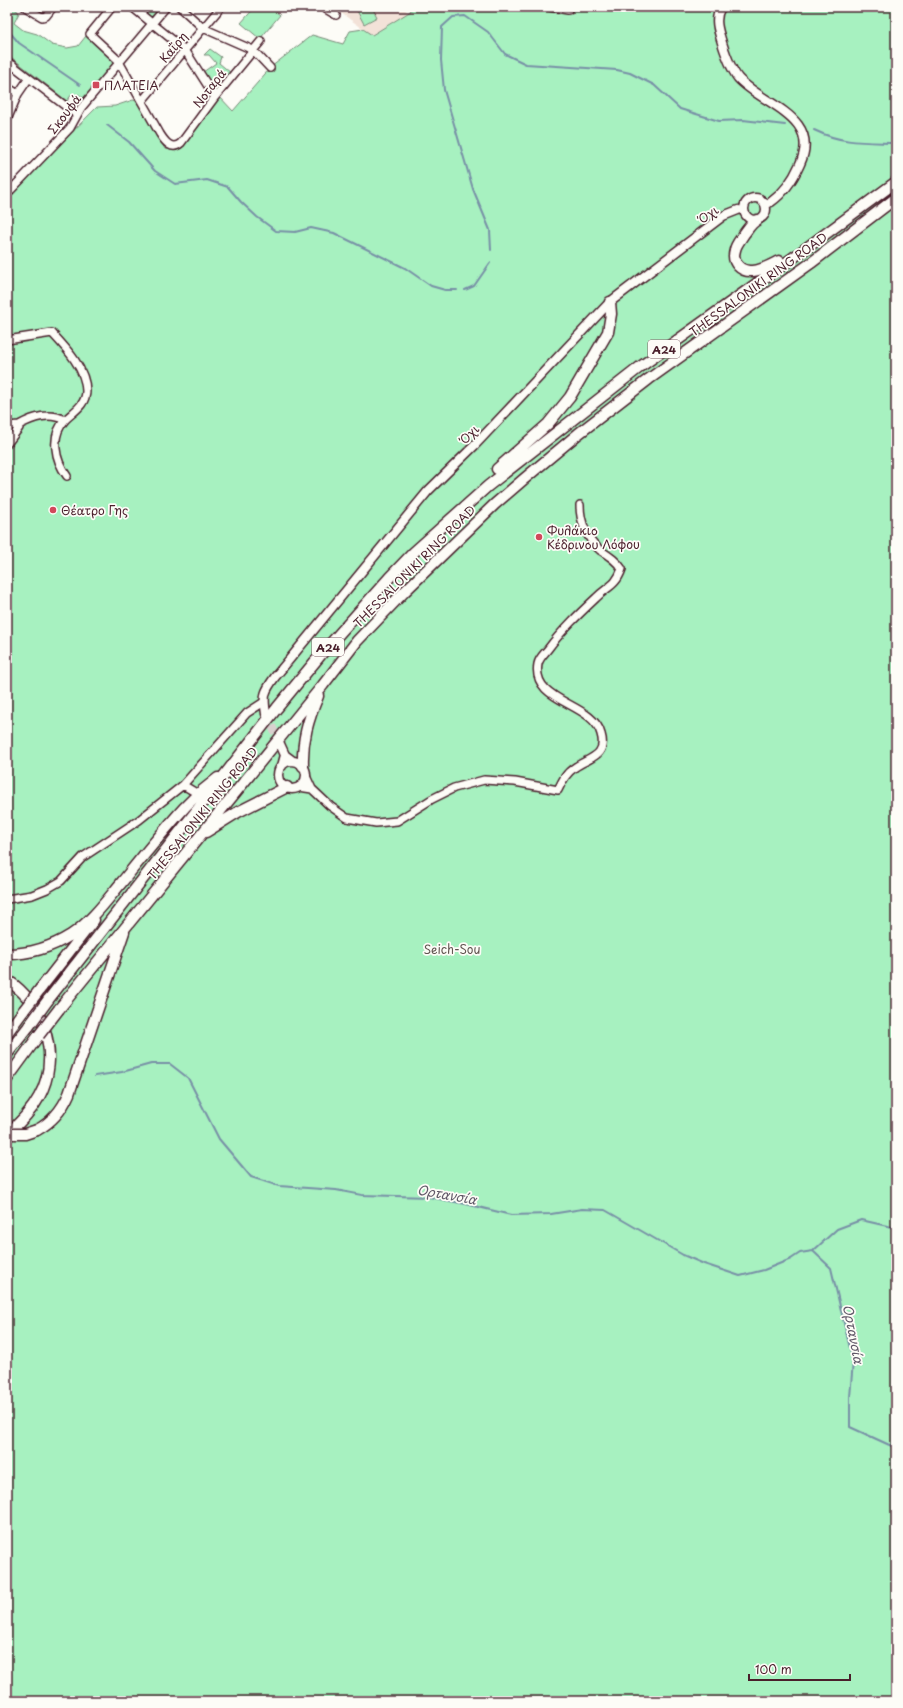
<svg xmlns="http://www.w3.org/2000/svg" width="903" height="1708" font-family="'Playpen Sans',sans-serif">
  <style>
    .built { fill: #f3e2d8 }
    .green { fill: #a7f1c0; stroke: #788876 }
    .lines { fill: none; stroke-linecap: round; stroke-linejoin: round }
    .stream { stroke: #7890a6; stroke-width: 2 }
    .major-tunnel { stroke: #d9d0ce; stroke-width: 8; stroke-dasharray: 8 4; stroke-linecap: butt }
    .minor-casing { stroke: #4a1f2b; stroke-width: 10 }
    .major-casing { stroke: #4a1f2b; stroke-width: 11 }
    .highway-casing { stroke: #4a1f2b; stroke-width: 13 }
    .minor { stroke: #fdfcf7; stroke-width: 7 }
    .major { stroke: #fdfcf7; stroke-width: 8 }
    .highway { stroke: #fdfcf7; stroke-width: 10 }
    .highway-bridge-casing { stroke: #4a1f2b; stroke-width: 13; stroke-linecap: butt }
    .highway-bridge { stroke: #fdfcf7; stroke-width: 10 }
    .poi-dot { fill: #d1495b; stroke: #fdfcf7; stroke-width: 1.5 }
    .labels { text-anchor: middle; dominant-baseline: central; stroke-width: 3.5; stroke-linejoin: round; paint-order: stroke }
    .shield { fill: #fdfcf7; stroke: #806168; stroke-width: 1 }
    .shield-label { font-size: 11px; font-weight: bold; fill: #4a1f2b }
    .street-label { font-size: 12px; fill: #4a1f2b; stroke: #fdfcf7 }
    .poi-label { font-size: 12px; fill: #4a1f2b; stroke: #fdfcf7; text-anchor: start }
    .park-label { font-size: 12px; fill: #615450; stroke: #fdfcf7 }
    .water-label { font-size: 13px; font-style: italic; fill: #615868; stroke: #fdfcf7 }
  </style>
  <rect width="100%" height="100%" fill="#fdfcf7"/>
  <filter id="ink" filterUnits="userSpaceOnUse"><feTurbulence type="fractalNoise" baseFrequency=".025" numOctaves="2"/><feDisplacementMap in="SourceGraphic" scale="8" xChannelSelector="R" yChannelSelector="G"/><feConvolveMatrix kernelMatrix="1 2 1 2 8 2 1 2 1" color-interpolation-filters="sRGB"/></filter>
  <g filter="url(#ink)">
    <!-- built -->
    <path class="built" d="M339,7H403L408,13L372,35L341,13Z"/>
    <!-- green -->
    <path class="green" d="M7,7H14L19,13L14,23L23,30L37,34L52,45L67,48L78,46L86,36L115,61L84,99L78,94L76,96L72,94L67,101L7,54Z
      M139,7H160L151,17Z
      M255,7H270L280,15L260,39L241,23Z
      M355,7H372L377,17L364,24Z
      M409,7H536L559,13L572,11L573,7H896V1701H7V198L97,107L115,106L133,100L137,101L165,149L175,150L182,148L219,96L233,111L271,67L312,35L343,44L350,31L363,29L372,35L411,11Z
      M210,49L221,57L219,63L231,73L228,77L225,74L222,77L219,75L209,82L203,72L216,63L209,55H204Z"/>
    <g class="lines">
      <!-- stream -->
      <path class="stream" d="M7,29L19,43L80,85
        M107,125L129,142L155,171L175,184L207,180L228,187L241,202L257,217L276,231L295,232L311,228L334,233L405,268L431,286L445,290H457
        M814,130C843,144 865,142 896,143
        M491,250L490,230L473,189L444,90L441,60L442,27L453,17L465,16L488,32L505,54L526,64L617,70L630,73L654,85L680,109L719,121L743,120L785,125
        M465,290L474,286L490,263
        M95,1076L122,1072L151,1064H170L188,1078L219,1139L251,1177L279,1186L336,1190L362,1195L429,1197L466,1204L511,1215L551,1214L582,1209L605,1210L683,1255L704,1264L740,1276L764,1270L791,1259L800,1253L813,1251L831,1268L853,1361L850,1397V1427L896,1448
        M813,1251L837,1229L861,1220L896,1228"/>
      <!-- major-tunnel -->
      <path class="major-tunnel" d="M267,715L280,744"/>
      <defs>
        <path id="minor" d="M25,7L42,17L46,16L53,7
          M112,7L90,34L118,60L160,134C165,142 172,151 181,143L215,97L261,41
          M132,7L185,50L215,97
          M180,7L203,28L253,50L270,68
          M322,7L336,15
          M550,7L568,10
          M7,61L77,115
          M7,73L13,65
          M7,87L18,94
          M142,101L221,7
          M7,120L18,94L29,78
          M7,194L70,128L81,108L166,7
          M7,340L52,333C66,348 86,369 86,391C86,405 74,411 65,420C50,436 55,460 67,476
          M7,426L19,425
          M7,444L19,428V425C34,417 49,412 65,420
          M183,785L198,794
          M299,787L312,789L306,776
          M312,789L330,806L347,818L376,823L397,821L432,799L454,788L484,780L515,782L558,790C562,781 566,773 574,768C587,758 608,757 601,734C593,702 531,703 538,664C539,658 545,653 548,649C562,630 579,614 596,598C608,586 616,586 622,569C616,560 609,556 600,550C587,539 580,522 580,505
          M7,899L32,895L47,889L61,881L83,857L139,820L183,785L247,713L264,702"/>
        <path id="major" d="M721,7C715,17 717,26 720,36C724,50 729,66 738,78C762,105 822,116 800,164C793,180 785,192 771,202
          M744 209a11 11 0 1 1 22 0a11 11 0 1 1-22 0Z
          M266,714C263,695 264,692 275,677L428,491L474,446L610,302L723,216L738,210
          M280,744L285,755
          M278 775a14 14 0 1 1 28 0a14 14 0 1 1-28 0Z
          M282,766L285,755L293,761"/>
        <path id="highway" d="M757,220C751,223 748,229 744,234C741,239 736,244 735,250C731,263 741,272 753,271C763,270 771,265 779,261
          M497,469L548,424L570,397L608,332L611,314L610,302
          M303,766C302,740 308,720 318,696
          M206,832L238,812L287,787
          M7,954C29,954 52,947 71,935C91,922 107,900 122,882C143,856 163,831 185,807L198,794L218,778
          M7,980C45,1004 61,1057 39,1097C31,1112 19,1123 7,1135
          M41,988L94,920
          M48,1000L277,708L323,652L389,578L414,552L488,486L640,367L801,252L896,182
          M59,1009L323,685L357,641L404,592L495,504L524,479L578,434L649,379L811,263L896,198
          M7,1033L24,1010
          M7,1054L29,1026
          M7,1079L39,1035
          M37,1130C52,1122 62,1110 69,1094L124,932"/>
      </defs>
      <!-- minor casing -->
      <use href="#minor" class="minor-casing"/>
      <!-- major casing -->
      <use href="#major" class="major-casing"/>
      <!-- highway casing -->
      <use href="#highway" class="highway-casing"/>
      <!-- minor -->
      <use href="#minor" class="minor"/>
      <!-- major -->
      <use href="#major" class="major"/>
      <!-- highway -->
      <use href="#highway" class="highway"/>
      <defs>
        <path id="highway-bridge" d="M24,1010L41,988
          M29,1026L48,1000
          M39,1035L59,1009
          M7,1134H25L37,1130"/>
      </defs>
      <!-- highway-bridge casing -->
      <use href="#highway-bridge" class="highway-bridge-casing"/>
      <!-- highway-bridge -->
      <use href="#highway-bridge" class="highway-bridge"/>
    </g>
  </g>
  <!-- markers -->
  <g class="poi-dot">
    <rect x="92" y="81" width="8" height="8" rx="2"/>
    <circle cx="53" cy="510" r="4"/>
    <circle cx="539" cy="537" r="4"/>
  </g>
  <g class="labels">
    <!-- shield labels -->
    <g class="shield">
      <rect x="648" y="340" width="32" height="18" rx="3"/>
      <rect x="312" y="638" width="32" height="18" rx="3"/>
    </g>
    <g class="shield-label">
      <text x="664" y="349">Α24</text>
      <text x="328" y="647">Α24</text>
    </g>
    <!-- street labels -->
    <g class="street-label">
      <text transform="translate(173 47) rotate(-50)">Καΐρη</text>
      <text transform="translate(209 88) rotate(-52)">Νοταρά</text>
      <text transform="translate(64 114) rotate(-53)">Σκουφά</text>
      <text transform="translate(708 214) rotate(-35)">Όχι</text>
      <text transform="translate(758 284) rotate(-36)">THESSALONIKI RING ROAD</text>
      <text transform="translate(469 434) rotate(-46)">Όχι</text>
      <text transform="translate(414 566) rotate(-45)">THESSALONIKI RING ROAD</text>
      <text transform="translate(202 813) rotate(-51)">THESSALONIKI RING ROAD</text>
    </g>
    <!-- poi labels -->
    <g class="poi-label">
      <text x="104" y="85">ΠΛΑΤΕΙΑ</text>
      <text x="61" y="510">Θέατρο Γης</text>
      <text x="547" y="530">Φυλάκιο<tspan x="547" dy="14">Κέδρινου Λόφου</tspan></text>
    </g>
    <!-- park labels -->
    <g class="park-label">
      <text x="452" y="949">Seich-Sou</text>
    </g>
    <!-- water labels -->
    <g class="water-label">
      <text transform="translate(447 1194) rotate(10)">Ορτανσία</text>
      <text transform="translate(854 1334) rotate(79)">Ορτανσία</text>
    </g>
  </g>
  <!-- margin -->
  <rect width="903" height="1708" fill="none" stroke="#fdfcf7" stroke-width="24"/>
  <rect x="12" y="12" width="879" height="1684" fill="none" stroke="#4a1f2b" stroke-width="1.5" filter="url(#ink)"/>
  <!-- scale -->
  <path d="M749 1674v6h101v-6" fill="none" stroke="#4a1f2b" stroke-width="2"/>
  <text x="755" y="1674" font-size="12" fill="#4a1f2b" stroke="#fdfcf7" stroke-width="3" paint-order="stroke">100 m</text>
</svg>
